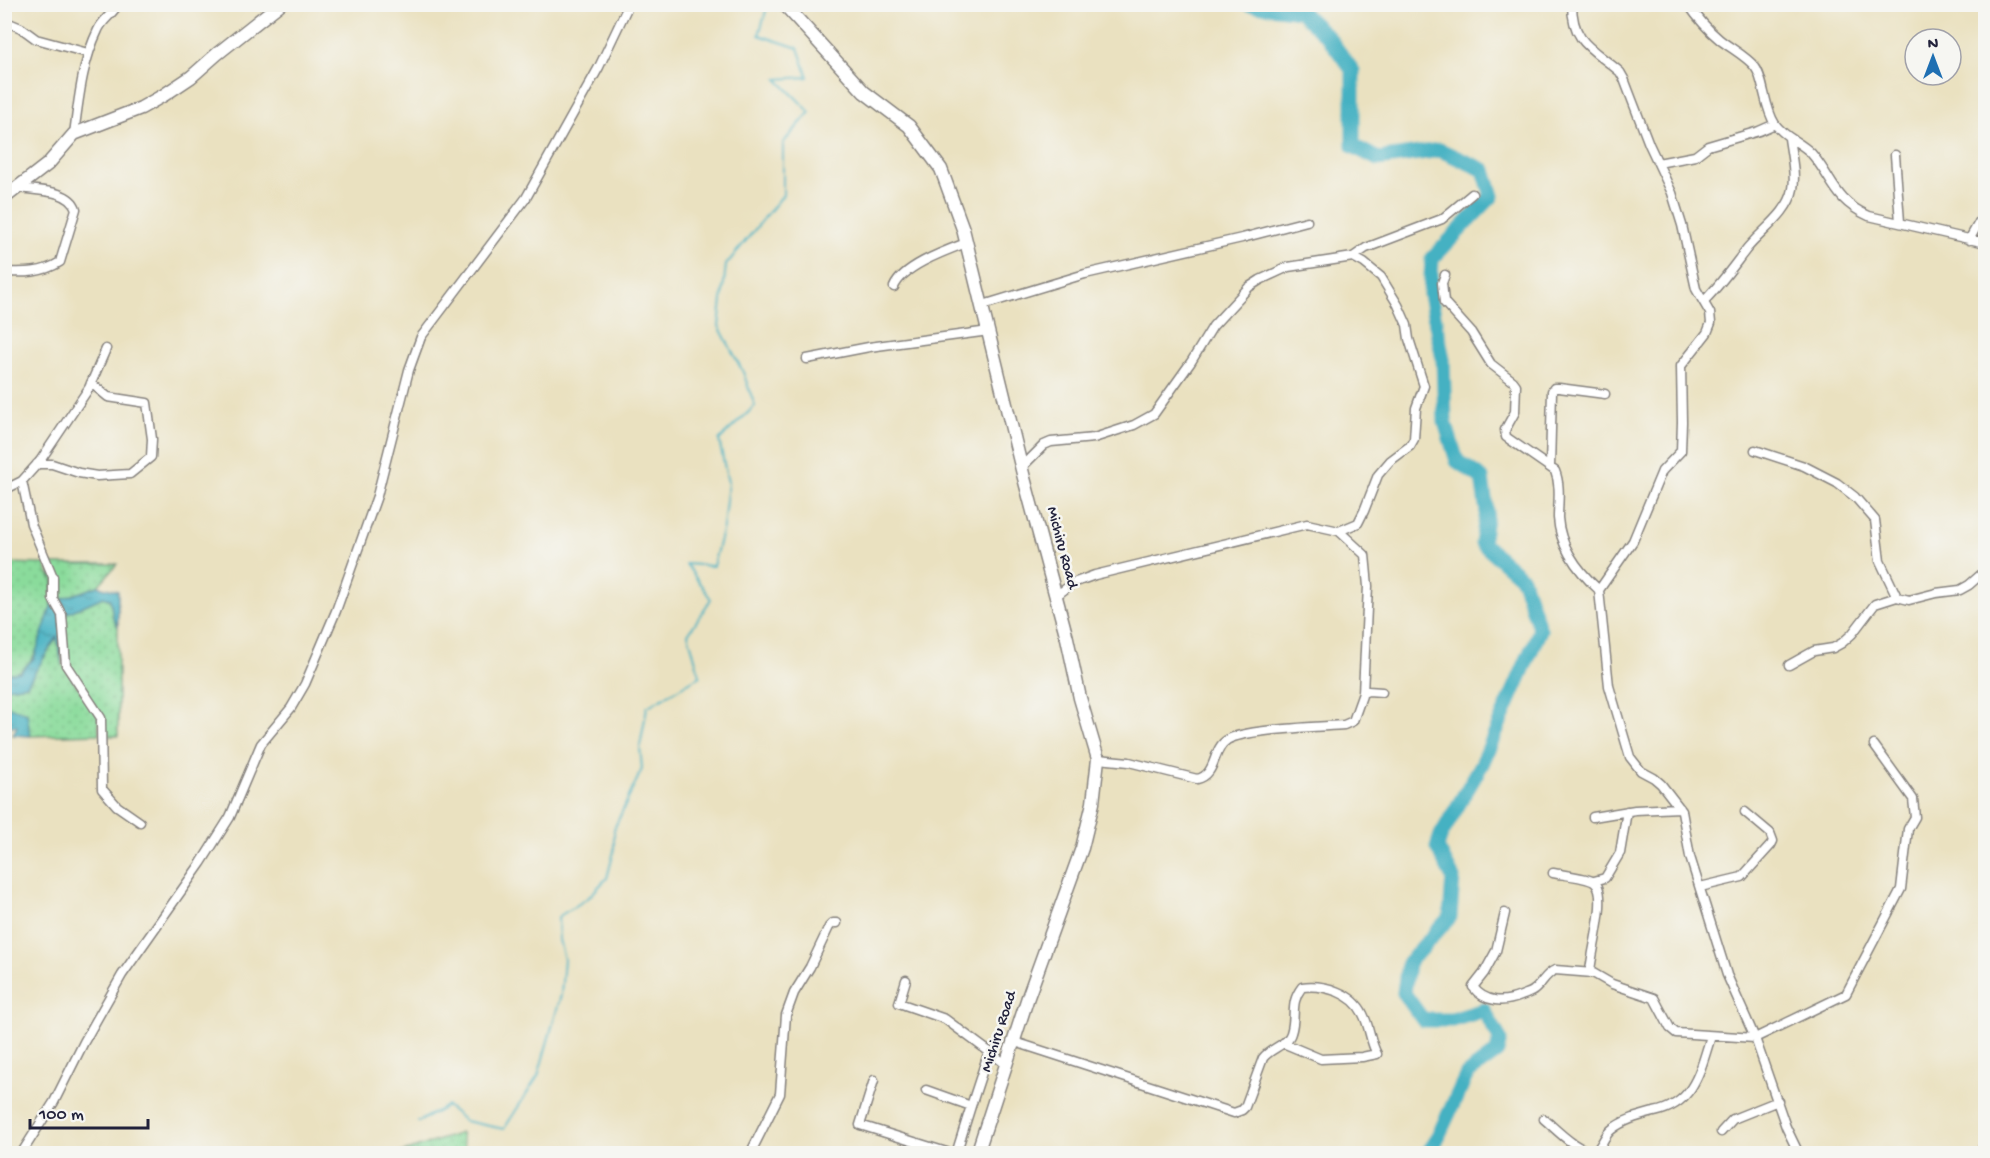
<svg xmlns="http://www.w3.org/2000/svg" width="1990" height="1158" font-family="'Gochi Hand',sans-serif">
  <style>
    .grass { fill: url(#grass-dots); stroke: #567e6b; stroke-width: 1.5 }
    .water { fill: url(#water-ripples); stroke: #346a7e; stroke-width: 1.5 }
    .lines { fill: none; stroke-linecap: round; stroke-linejoin: round }
    .stream { stroke: #45b1c2; stroke-width: 2 }
    .river { stroke: #45b1c2; stroke-width: 15 }
    .street-casing { stroke: #86827e; stroke-width: 11 }
    .secondary-casing { stroke: #86827e; stroke-width: 15 }
    .highway-casing { stroke: #86827e; stroke-width: 18 }
    .street { stroke: #fff; stroke-width: 8 }
    .secondary { stroke: #fff; stroke-width: 12 }
    .highway { stroke: #fff; stroke-width: 15 }
    .labels { text-anchor: middle; dominant-baseline: central; stroke-width: 5; stroke-linejoin: round; paint-order: stroke }
    .street-label { font-size: 16px; fill: #22223b; stroke: #f6f6f2 }
  </style>
  <defs>
    <pattern id="grass-dots" width="8" height="8" patternUnits="userSpaceOnUse" patternTransform="scale(1.5)"><rect width="8" height="8" fill="#8adb9b"/><path d="M2 2h.1M6 6h.1" fill="none" stroke="#77bc86" stroke-width="1.8" stroke-linecap="round"/></pattern>
    <pattern id="water-ripples" width="26" height="14" patternUnits="userSpaceOnUse" patternTransform="scale(1.5)"><rect width="26" height="14" fill="#45b1c2"/><path d="M2 4q2-2 4 0t4 0M15 11q2-2 4 0t4 0" fill="none" stroke="#39909f"/></pattern>
  </defs>
  <rect width="100%" height="100%" fill="#f6f6f2"/>
  <filter id="ink" filterUnits="userSpaceOnUse"><feTurbulence type="fractalNoise" baseFrequency=".0167" numOctaves="2"/><feDisplacementMap in="SourceGraphic" scale="12" xChannelSelector="R" yChannelSelector="G"/><feConvolveMatrix kernelMatrix="1 2 1 2 8 2 1 2 1" color-interpolation-filters="sRGB"/></filter>
  <filter id="wash" filterUnits="userSpaceOnUse"><feTurbulence type="fractalNoise" baseFrequency=".008" numOctaves="4" result="noise"/><feDisplacementMap in="SourceGraphic" scale="24" xChannelSelector="R" yChannelSelector="G"/><feGaussianBlur stdDeviation="1.35" result="paint"/><feColorMatrix in="noise" values="0 0 0 0 0 0 0 0 0 0 0 0 0 0 0 0 0 1.4 0 .05"/><feComposite in="paint" operator="in"/></filter>
  <g filter="url(#wash)">
    <rect width="100%" height="100%" fill="#eae1c0"/>
    <!-- grass -->
    <path class="grass" d="M5,563L46,564C45,573 53,576 53,584C54,607 40,656 22,670C18,674 10,673 5,674Z
      M50,564H117L98,586L56,601Z
      M103,597L110,600L113,617L118,627V736H103L102,716L67,664L63,615Z
      M57,636L62,664L98,716L99,734L30,736L27,713L9,708L5,711V688L27,685Z
      M461,1133L466,1153H400Z"/>
    <!-- water -->
    <path class="water" d="M98,586L118,591V627L113,617L110,599L103,597L63,615L56,601Z
      M52,604L60,612L62,664L57,637L27,685L5,688V674L20,672L34,658Z
      M9,707L27,713L30,736L13,735L17,726H5V711Z"/>
    <g class="lines">
      <!-- stream -->
      <path class="stream" d="M418,1122L447,1106L465,1121L504,1129L538,1076L561,995L564,959L559,940L558,917L588,898L607,878L614,851V829L642,769L640,747L647,707L700,676L688,634L711,599L686,564L713,566L723,527L728,483L719,440L755,406L743,372L719,326L726,265L783,195V143L810,112L777,79L808,77L798,48L759,35L768,4"/>
      <!-- river -->
      <path class="river" d="M1248,4L1300,11L1328,37L1353,71V146L1378,159L1440,150L1484,170L1492,196L1432,259L1430,295L1443,359L1445,422L1457,461L1482,478L1487,512L1482,543L1522,578L1540,630L1482,764L1441,835L1437,847L1453,878L1450,917L1408,963L1404,993L1423,1020H1452L1484,1010L1500,1039L1497,1052L1467,1074L1435,1143L1427,1154"/>
    </g>
  </g>
  <g filter="url(#ink)">
    <g class="lines">
      <defs>
        <path id="street" d="M1572,4C1572,44 1594,49 1620,72L1624,79L1649,144L1672,193L1682,225L1696,289L1710,313L1711,323L1707,333L1681,366L1682,422L1681,451L1662,471L1633,541L1599,590L1609,686L1630,757L1641,771L1654,778L1661,784L1682,811L1690,857L1727,975L1755,1038L1786,1127L1799,1154
          M1688,4C1697,17 1707,29 1719,39C1730,48 1746,56 1755,67C1764,78 1764,108 1775,124C1784,137 1800,142 1811,153C1833,178 1833,200 1869,216L1986,243
          M4,21L21,28L36,39L88,53
          M74,134C79,98 82,63 98,30C102,20 113,14 118,4
          M1895,155L1900,222
          M1658,163L1695,156L1708,146L1759,131L1775,124
          M1969,240L1986,210
          M4,272C24,273 43,273 60,262L76,209C70,189 36,191 19,188
          M1445,275L1442,283L1444,302L1471,332L1491,364L1513,381L1516,385L1515,412L1505,430L1506,437L1555,471C1561,486 1558,502 1558,518C1560,547 1578,571 1599,590
          M894,287C903,266 945,251 966,243
          M1704,301C1720,285 1732,268 1745,251C1760,231 1788,215 1793,189C1796,173 1791,154 1789,138
          M983,305L1085,274L1242,238L1307,221
          M807,359L869,347L989,331
          M1755,450L1804,466L1837,483L1855,497L1875,520L1880,561L1897,597
          M37,464H52L79,473L97,476L130,474L151,457L152,439L147,403L108,397L91,383
          M1022,467L1044,445L1051,442L1094,438L1134,425L1154,414L1191,362L1213,326L1249,287L1260,280L1288,267L1353,257L1366,248L1442,219L1472,194
          M1550,467L1552,391L1554,388H1559L1605,394
          M22,481L31,524L53,577V599L62,615L66,665L101,718L102,789L117,806L140,822
          M4,490L22,481L40,461L89,388L106,349
          M1056,596L1073,583L1095,575L1307,524L1339,531L1358,523L1364,511L1378,475L1390,461L1410,446L1414,439L1416,408L1424,386L1409,339L1407,325L1398,305L1381,277L1364,263L1353,257
          M1789,665L1814,651L1833,648L1842,643L1852,634L1875,604L1897,597L1909,600L1936,593L1960,590L1969,585L1986,570
          M1363,693L1368,691L1382,692
          M1098,759L1129,762L1197,779C1217,775 1212,749 1227,740C1244,729 1320,727 1344,725L1353,721L1363,693L1368,586L1365,555L1339,531
          M1593,817L1635,810L1680,808
          M1553,873C1563,875 1586,877 1594,882C1610,892 1590,955 1590,973
          M1594,881L1605,878L1620,853L1627,811
          M1700,887L1742,877L1771,845L1773,841L1770,833L1745,812
          M1505,913L1496,951L1484,973L1473,987C1485,1003 1504,1003 1521,996C1525,994 1531,993 1534,990C1542,984 1545,974 1555,970L1593,973L1612,984L1654,998L1670,1028L1676,1033L1755,1038L1846,994L1901,889L1908,829L1915,817L1913,799L1874,745
          M906,980L899,1003L945,1019L1007,1065
          M1015,1042L1234,1113L1242,1110L1245,1107L1263,1058C1270,1048 1288,1045 1291,1033C1297,1015 1289,1004 1302,987C1324,984 1353,993 1363,1014C1370,1027 1370,1042 1377,1054L1362,1057L1321,1059L1283,1043
          M874,1080L860,1125L953,1154
          M926,1090L971,1106L956,1154
          M971,1106L989,1051
          M1544,1119C1558,1131 1576,1151 1595,1152C1602,1146 1604,1136 1611,1130C1623,1120 1639,1116 1654,1112C1694,1104 1700,1071 1711,1036
          M1721,1132L1733,1119L1778,1101
          M21,1154L54,1102L84,1042L122,975L201,863L230,817L261,744L291,708L305,684L336,611L377,496L409,370L421,337L526,198L599,67L629,4
          M750,1154L780,1094L786,1015L794,993L810,967L829,927L833,923H837"/>
        <path id="secondary" d="M784,4L864,92L909,126L941,169L963,229L1024,478L1067,638L1080,698L1098,759L1093,803L1082,848L1028,997L977,1154
          M4,198L48,164L74,134L141,108L164,95L191,77L217,54L280,4"/>
        <path id="highway" d="M1983,1154L1986,1149"/>
      </defs>
      <!-- street casing -->
      <use href="#street" class="street-casing"/>
      <!-- secondary casing -->
      <use href="#secondary" class="secondary-casing"/>
      <!-- highway casing -->
      <use href="#highway" class="highway-casing"/>
      <!-- street -->
      <use href="#street" class="street"/>
      <!-- secondary -->
      <use href="#secondary" class="secondary"/>
      <!-- highway -->
      <use href="#highway" class="highway"/>
    </g>
  </g>
  <g class="labels">
    <!-- street labels -->
    <g class="street-label">
      <text transform="translate(1061 548) rotate(75)">Michiru Road</text>
      <text transform="translate(1000 1032) rotate(-72)">Michiru Road</text>
    </g>
  </g>
  <!-- margin -->
  <rect width="1990" height="1158" fill="none" stroke="#f6f6f2" stroke-width="24"/>
  <!-- north arrow -->
  <g transform="translate(1933 57)"><circle r="28" fill="#f6f6f2" stroke="#a1a1a9" stroke-width="1.5"/>
  <path d="M0-4.5L10 22L0 15L-10 22Z" fill="#1f6fb2"/>
  <text y="-9" font-size="16" font-weight="bold" text-anchor="middle" fill="#22223b">N</text>
  </g>
  <!-- scale -->
  <path d="M30 1119v9h118v-9" fill="none" stroke="#22223b" stroke-width="3"/>
  <text x="39" y="1119" font-size="18" fill="#22223b" stroke="#f6f6f2" stroke-width="4.5" paint-order="stroke">100 m</text>
</svg>
